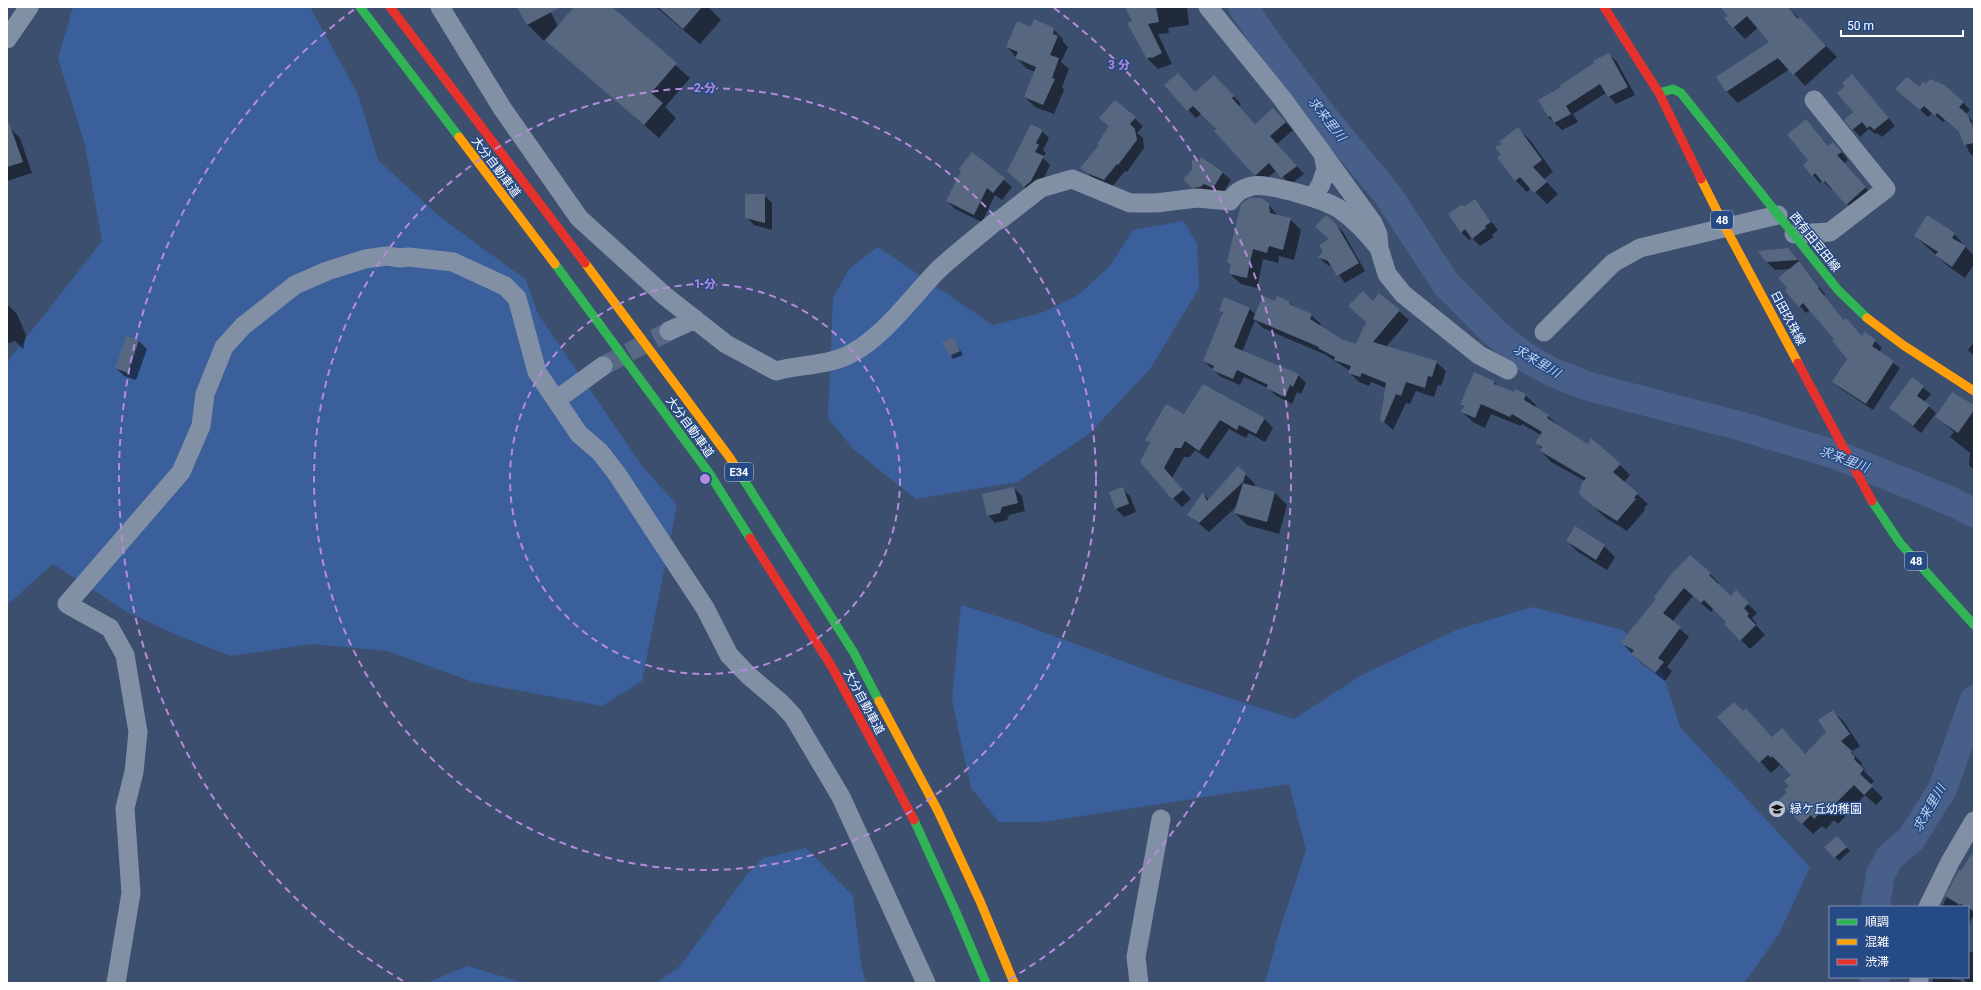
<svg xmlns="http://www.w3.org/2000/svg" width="1981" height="990" font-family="Roboto,'Noto Sans JP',sans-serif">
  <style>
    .green { fill: #3b5f9b }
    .shadow { fill: #0007 }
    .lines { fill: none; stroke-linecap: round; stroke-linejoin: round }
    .river { stroke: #475f89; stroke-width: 29 }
    .building { fill: #576780 }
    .street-tunnel { stroke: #596985; stroke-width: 19; stroke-dasharray: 19 10; stroke-linecap: butt }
    .street { stroke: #8290a5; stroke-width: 19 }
    .fast { stroke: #30b455; stroke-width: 9 }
    .slow { stroke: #ff9f0a; stroke-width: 9 }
    .jam { stroke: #e5322d; stroke-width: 9 }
    .ring { fill: none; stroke: #b68bdc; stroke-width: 2; stroke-dasharray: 7 5 }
    .labels { text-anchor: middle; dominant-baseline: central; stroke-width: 3; stroke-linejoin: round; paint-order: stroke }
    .shield { fill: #264a85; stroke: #bec9da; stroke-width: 1 }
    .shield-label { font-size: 11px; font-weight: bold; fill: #fff }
    .street-label { font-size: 12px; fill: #fff; stroke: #264a85 }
    .poi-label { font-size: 12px; fill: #fff; stroke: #264a85; text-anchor: start }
    .water-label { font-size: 13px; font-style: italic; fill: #bcd0ef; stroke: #264a85 }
    .centre { fill: #b68bdc; stroke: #264a85; stroke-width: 2 }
    .ring-label { font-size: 12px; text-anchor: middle; font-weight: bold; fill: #b68bdc; stroke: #264a85; stroke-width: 3; stroke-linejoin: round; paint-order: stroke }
  </style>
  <rect width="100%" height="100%" fill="#3c4f6f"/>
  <!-- green -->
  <path class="green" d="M73,7H310L358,94L378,160L439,216L526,280L538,314L643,467L677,505L642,681L602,706L473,682L387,651L312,644L231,656L181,637L127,612L53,564L7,605V362L102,241L85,145L58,58Z
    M1183,221L1197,243L1199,288L1150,369L1089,434L1017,482L916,499L853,449L828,418L833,298L849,269L878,247L993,325L1044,312L1078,295L1110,266L1133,230Z
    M961,605L1013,621L1168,678L1294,719L1360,676L1456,630L1532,607L1623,630L1662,671L1680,727L1810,867L1779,934L1744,983H1265L1279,932L1306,850L1289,784L1043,822H999L971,788L952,700Z
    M806,848L853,896L861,964L866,983H657L680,966L746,876L763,858Z
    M468,966L523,983H426Z"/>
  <!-- shadow -->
  <path class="shadow" d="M518,7H548L558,26L575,7H610L690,78L665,107L676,118L659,138L546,39L544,41L528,25Z
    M656,7H708L721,20L700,44Z
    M1126,7L1187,8L1189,25L1168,28L1169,33L1158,34L1172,64L1158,69L1147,58Z
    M1722,7H1788L1837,57L1805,86L1790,69L1738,103L1727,92L1717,78L1771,42L1758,28L1745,39L1726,19L1729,16Z
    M1031,28L1053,29L1063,39V42L1068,47L1061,62L1069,69L1062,87L1064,90L1054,114L1035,107L1025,97L1035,72L1026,68L1007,47Z
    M1609,54L1617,62L1635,95L1616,104L1606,93L1573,114L1578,122L1562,130L1548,117L1539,101L1563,88Z
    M1852,75L1895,126L1882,137L1877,133L1875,134L1869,129L1860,137L1845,120L1854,112L1846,86Z
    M1214,76L1241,104L1239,106L1256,125L1281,117L1293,130L1277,144L1304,174L1290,185L1277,170L1262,182L1202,113L1196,118L1166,85L1195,93Z
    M1926,85L1963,102L1970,110L1966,114L1973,122L1962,135L1945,120L1943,122L1932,113L1928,117L1897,89L1919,88Z
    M1115,101L1143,126L1137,133L1143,138L1144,148L1127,172L1125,171L1112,187L1096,181L1082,168L1100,146L1110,127Z
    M9,127L20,138L32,173L7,181V128Z
    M1813,128L1829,147L1833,143L1841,151L1848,160L1844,163L1873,196L1855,212L1833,189L1832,190L1823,181L1820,183L1813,175L1810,160Z
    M1518,129L1530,140L1553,172L1544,179L1558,194L1547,204L1531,188L1527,192L1515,180L1502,155Z
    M1042,131L1049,138L1043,150L1046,153L1043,158L1050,165L1039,189L1032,194L1008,171Z
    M1974,132V157L1969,152L1963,137Z
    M972,154L1012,187L1002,200L995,195L982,222L955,209L947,201Z
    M1202,158L1223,173L1231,180L1221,196L1201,195L1185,179Z
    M764,195L772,203V230L754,225L746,217Z
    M1475,201L1498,230L1492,235L1494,237L1480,246L1472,238L1469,240L1461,232L1465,207Z
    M1268,204L1279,217L1290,219L1301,230L1294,260L1279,256L1278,263L1263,259L1257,288L1241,284L1230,274L1232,265L1229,262Z
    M1928,217L1954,234L1974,256V264L1965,278L1949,267L1915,236Z
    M1335,224L1343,232L1365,271L1345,283L1333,267L1326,264L1319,257L1324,252Z
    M1796,257L1825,294L1824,296L1845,321L1846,319L1863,337L1875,341L1882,348L1879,352L1900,368L1873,410L1840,388L1833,382L1848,358L1835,339L1810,310L1806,313L1800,306L1788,288L1791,269L1775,270L1767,262Z
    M1380,294L1409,320L1386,347L1436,362L1446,371L1441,386L1438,385L1434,397L1416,391L1410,404L1406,403L1393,430L1382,420L1386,388L1371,382L1369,386L1359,382L1349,372L1350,371L1326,355L1263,328L1255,320L1242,352L1298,375L1306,383L1301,394L1297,392L1292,404L1275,395L1268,388L1244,377L1240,385L1221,377L1204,361L1223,314L1220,310L1225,298L1250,309L1256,315L1275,302H1289L1295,308L1311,315L1321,324L1320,326L1342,339L1357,346L1373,303Z
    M7,304L17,314L26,335L23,349L15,341L7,344Z
    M127,337L139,341L147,349L136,380L124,376L116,368Z
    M953,338L963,355L953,359L944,342Z
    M1974,342V356L1968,350Z
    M1912,379L1931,394L1924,402L1936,413L1921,433L1890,408Z
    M1494,382L1499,387L1514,393L1525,395L1536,405L1535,407L1548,416L1559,426L1620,465L1630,475L1624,482L1648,504L1644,508L1645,510L1627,531L1606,518L1580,494L1585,481L1551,462L1541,451L1542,449L1536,443L1541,435L1522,424L1521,426L1491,414L1485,428L1473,422L1462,412L1464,408L1461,404Z
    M1974,407V470L1969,465L1970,453L1950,437L1954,432L1936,417Z
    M1184,416L1264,418L1273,428L1265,442L1249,433L1246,438L1229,429L1208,459L1195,450L1190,457H1184L1172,478L1191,499L1182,507L1173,498L1150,444L1146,440Z
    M1245,474L1255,484L1254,487L1275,493L1287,505L1279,534L1247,525L1235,513L1237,506L1209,532L1188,515L1203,493L1209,500Z
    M1014,488L1022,496L1025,511L1009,515L1007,520L995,523L988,515Z
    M1122,489L1130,496L1136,512L1124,517L1116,509Z
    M1567,541L1604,546L1615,557L1607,570L1578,552Z
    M1710,574L1719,583L1717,584L1731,597L1736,592L1757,613L1752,618L1757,624L1756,625L1765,635L1750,649L1725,624L1727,622L1714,608L1711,612L1693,596L1672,622L1689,637L1667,667L1672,671L1665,681L1641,663L1622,643L1657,599Z
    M1833,711L1844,722L1860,746L1851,752L1862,763L1861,765L1865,769L1864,771L1874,781L1870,785L1883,798L1876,805L1865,795L1838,824L1834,820L1826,829L1822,826L1813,834L1779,801L1788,792L1792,775L1784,766L1782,768L1780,765L1771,773L1719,717L1743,712L1757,721L1773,738L1805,755L1828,732Z
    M1841,841L1850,851L1839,861L1826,847Z
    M1974,852V914L1968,926V907H1942L1958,872L1961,873Z
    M1968,952H1974V983H1967L1963,978L1968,977Z
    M1933,978L1960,980L1963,983H1933Z"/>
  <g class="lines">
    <!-- river -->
    <path class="river" d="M1243,7L1264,38L1329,124L1388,195L1446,284L1495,333L1525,357L1552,372L1587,386L1740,426L1837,455L1955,503L1974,513
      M1875,907L1881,873L1890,857L1911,839L1942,790L1974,700
      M1875,977V983"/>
  </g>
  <!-- building -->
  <path class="building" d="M517,7H561L527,25Z
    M574,7H612L677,63L651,93L663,103L644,125L545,40Z
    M658,7H702L683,29Z
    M1125,7H1156L1159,22L1148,24L1162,53L1152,58L1150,57L1147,59L1127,23L1132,21Z
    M1720,7H1788L1798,19L1800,17L1826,46L1793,75L1778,58L1726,92L1716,77L1769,42L1747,16L1733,28L1724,18L1728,16Z
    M1034,19L1054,28L1053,34L1058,36L1050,55L1059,58L1052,78L1055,79L1043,105L1024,97L1036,67L1015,58L1018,52L1006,47L1017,21L1031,27Z
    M1609,53L1628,87L1608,97L1600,84L1566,106L1571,114L1554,123L1550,116L1548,117L1538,100L1561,87L1560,85L1594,63L1593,61Z
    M1178,73L1195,92L1214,75L1234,96L1232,98L1255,124L1273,108L1286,122L1270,136L1297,166L1281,178L1269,163L1256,175H1254L1214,131L1216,129L1193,106L1187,111L1164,85Z
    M1852,74L1889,118L1874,130L1870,126L1867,128L1862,122L1852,130L1844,120L1853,112L1837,93L1845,86L1842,83Z
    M1907,77L1919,87L1923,82L1926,84L1930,79L1944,85L1964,102L1959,107L1967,114L1974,130V143L1964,145L1959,132L1937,113L1935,116L1924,106L1920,110L1895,89Z
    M1115,100L1136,117L1130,124L1135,129L1137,140L1118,165L1117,164L1104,180L1087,173L1080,168L1099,145L1097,144L1109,126L1099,118Z
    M1806,119L1828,146L1833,142L1842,152L1837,155L1866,187L1846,205L1825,181L1823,183L1815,173L1812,176L1803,165L1808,160L1789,137L1788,134Z
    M7,123H9L23,162L7,167Z
    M1031,124L1043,130L1036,143L1039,145L1035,152L1044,156L1031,181L1024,187L1007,171Z
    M1518,127L1542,160L1533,167L1547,182L1534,193L1520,177L1515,181L1497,157L1501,155L1495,147L1502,144L1499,142Z
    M972,152L1005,178L993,193L987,188L974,215L946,201L961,171L959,169Z
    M1201,157L1223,172L1213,188L1204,184L1200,187L1192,188L1183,179L1192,170V160L1199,161Z
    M745,194H765V223L745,218Z
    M1249,198H1261L1269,203L1270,213L1291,218L1283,250L1269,246L1267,253L1253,249L1247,278L1229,274L1231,264L1227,262L1241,204Z
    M1475,199L1491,222L1485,226L1486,228L1472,239L1465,229L1461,233L1448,214L1461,205L1465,206Z
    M1326,215L1336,224L1359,263L1337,276L1328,261L1317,257L1323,252L1319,245L1329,239L1315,227Z
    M1927,215L1955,233L1952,238L1966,246L1952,267L1935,255L1938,252L1914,236Z
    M1788,248L1798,260L1766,262L1758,251Z
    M1799,261L1819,287L1818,288L1844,320L1846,318L1862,336L1865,332L1876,340L1872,346L1894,361L1866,404L1832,382L1847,359L1832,340L1834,339L1803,303L1799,307L1785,291L1787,288L1778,278Z
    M1363,291L1373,301L1379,293L1400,310L1373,342L1437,361L1432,377L1428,376L1425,388L1406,382L1401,396L1396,394L1384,422L1380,421L1386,383L1362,373L1360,377L1348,373L1351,366L1334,360L1335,357L1318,348L1319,347L1253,319L1263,296L1275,301L1277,296L1290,302L1289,304L1312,314L1310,319L1342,339L1356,344L1366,322L1348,306Z
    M1224,297L1250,308L1234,347L1299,374L1293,387L1290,385L1285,397L1266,388L1268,385L1237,370L1233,379L1212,370L1214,366L1203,361L1223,312L1219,311Z
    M126,336L139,340L128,373L115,368Z
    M954,337L960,351L949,356L942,342Z
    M1474,372L1494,381V384L1514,392L1515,389L1526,394L1524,400L1549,415L1547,418L1588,444L1591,438L1621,464L1613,472L1638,493L1634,498L1636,499L1617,521L1594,507L1579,494L1582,483L1586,478L1540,451L1542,447L1535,443L1542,432L1512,414L1510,417L1481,404L1475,418L1461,412L1464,406L1460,405Z
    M1912,377L1924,386L1917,396L1930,405L1913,426L1889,408Z
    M1203,384L1265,418L1256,434L1239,425L1237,430L1220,420L1199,451L1185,441L1181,448H1175L1164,468L1183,490L1172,499L1140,462L1150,443L1145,440L1166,404L1184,414Z
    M1952,392L1974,405V410L1958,433L1935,417Z
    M1238,466L1246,473L1243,482L1199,523L1187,515L1203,492L1207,501Z
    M1243,483L1275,492L1267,522L1234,513Z
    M1014,487L1018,503L1002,507L1000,513L987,516L982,494Z
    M1123,487L1129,504L1115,509L1109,492Z
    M1575,526L1605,545L1596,560L1566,541Z
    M1690,555L1711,573L1709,575L1731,596L1736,590L1749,603L1744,608L1749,614L1747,616L1756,625L1740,641L1724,624L1726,622L1704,600L1701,603L1684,588L1663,613L1681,627L1658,658L1664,662L1655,673L1631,654L1634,650L1620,643L1656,599L1654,597L1673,572Z
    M1734,702L1743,711L1746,708L1772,737L1782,728L1805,754L1826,732L1818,720L1833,710L1850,734L1841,741L1852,751L1851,753L1855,757L1854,759L1864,769L1860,774L1873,786L1864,795L1854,785L1826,813L1823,810L1814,819L1811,815L1802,824L1778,801L1787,792L1784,790L1789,786L1784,781L1791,775L1772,756L1771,758L1768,755L1759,763L1717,717Z
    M1837,836L1847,847L1834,858L1824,847Z
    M1974,850V912L1968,907L1960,904V905L1945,896L1959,870L1961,871Z"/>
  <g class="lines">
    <!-- street-tunnel -->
    <path class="street-tunnel" d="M603,366L669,331"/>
    <!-- street -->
    <path class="street" d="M440,7L502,108L579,218L665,296L726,344L776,371C801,364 829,366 852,353C884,336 912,297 937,271C955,254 976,238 995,222L1001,219L1041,188L1072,179L1130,203H1156L1197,198L1230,201C1236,192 1241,189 1252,186C1268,183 1329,200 1342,211C1356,221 1368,234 1379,248
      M1208,7L1281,97L1323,154L1326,169L1321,184L1313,197
      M7,39L29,7
      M1323,154L1373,223L1378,235L1379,248L1387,274L1403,294L1479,355L1508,370
      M1794,234L1830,232L1886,189L1814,100
      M669,331L695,319
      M1544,332L1613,263L1640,248L1778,215
      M556,400L603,366
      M1928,907L1950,862L1974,821
      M116,983L131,893L125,808L134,772L138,732L125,655L110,628L67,604L181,472L201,426L205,394L224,347L243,326L295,285L327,271L365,259L387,256L400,258L409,257L453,262L505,286L517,298L537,372L579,434L600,452L617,474L705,608L729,655L748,675L781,703L793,716L841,797L926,983
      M1139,983L1136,957L1161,819
      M1919,983V977"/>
    <!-- fast -->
    <path class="fast" d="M360,7L459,137
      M1659,93L1673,89L1681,93L1838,290L1867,318
      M555,264L709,473L750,538
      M742,477L854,653L879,701
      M1872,501L1900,543L1974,625
      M914,820L956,912L986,983"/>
    <!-- slow -->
    <path class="slow" d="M459,137L555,264
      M1701,179L1725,227L1798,363
      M585,263L730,458L742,477
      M1867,318L1903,345L1974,391
      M879,701L938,811L980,901L1014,983"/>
    <!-- jam -->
    <path class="jam" d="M390,7L585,263
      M1604,7L1659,93L1701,179
      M1798,363L1872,501
      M750,538L832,667L914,820"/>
  </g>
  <!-- distance rings -->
  <g class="ring">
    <circle cx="705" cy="479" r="195"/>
    <circle cx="705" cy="479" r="391"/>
    <path d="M403 981A586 586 0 0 1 356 8M1054 8A586 586 0 0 1 1007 981"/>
  </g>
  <!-- icons -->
  <defs>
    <symbol id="school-disc" viewBox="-11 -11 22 22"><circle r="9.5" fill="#bbc1cd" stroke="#264a85"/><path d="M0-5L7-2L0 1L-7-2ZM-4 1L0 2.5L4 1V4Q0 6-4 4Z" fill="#111"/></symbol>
  </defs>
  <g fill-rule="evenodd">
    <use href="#school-disc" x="1767" y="799" width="20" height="20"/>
  </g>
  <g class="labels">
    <!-- shield labels -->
    <g class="shield">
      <rect x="1711" y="211" width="22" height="18" rx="3"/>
      <rect x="725" y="463" width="28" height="18" rx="3"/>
      <rect x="1905" y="552" width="22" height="18" rx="3"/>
    </g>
    <g class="shield-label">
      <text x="1722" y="220">48</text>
      <text x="739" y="472">E34</text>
      <text x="1916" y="561">48</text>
    </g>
    <!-- street labels -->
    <g class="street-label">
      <text transform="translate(496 167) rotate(53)">大分自動車道</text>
      <text transform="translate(1815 242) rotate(51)">西有田豆田線</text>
      <text transform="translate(1788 318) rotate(62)">日田玖珠線</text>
      <text transform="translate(690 427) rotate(54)">大分自動車道</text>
      <text transform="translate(864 702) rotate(62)">大分自動車道</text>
    </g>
    <!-- poi labels -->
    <g class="poi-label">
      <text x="1790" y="809">緑ケ丘幼稚園</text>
    </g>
    <!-- water labels -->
    <g class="water-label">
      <text transform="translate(1327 119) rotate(52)">求来里川</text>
      <text transform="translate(1537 361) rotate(31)">求来里川</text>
      <text transform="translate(1844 459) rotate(21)">求来里川</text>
      <text transform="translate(1929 808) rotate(-60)">求来里川</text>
    </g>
  </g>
  <circle cx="705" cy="479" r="6" class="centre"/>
  <g class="ring-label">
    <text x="1119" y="69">3 分</text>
    <text x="705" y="92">2 分</text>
    <text x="705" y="288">1 分</text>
  </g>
  <!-- border -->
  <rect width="1981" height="990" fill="none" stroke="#ffffff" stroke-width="16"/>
  <!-- legend -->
  <rect x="1829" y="906" width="140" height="72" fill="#264a85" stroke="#7d92b6"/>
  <rect x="1837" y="919" width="20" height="6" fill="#30b455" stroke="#7d92b6"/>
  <text x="1865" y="926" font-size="12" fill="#ffffff">順調</text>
  <rect x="1837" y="939" width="20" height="6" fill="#ff9f0a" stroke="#7d92b6"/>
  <text x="1865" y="946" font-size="12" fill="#ffffff">混雑</text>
  <rect x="1837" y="959" width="20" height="6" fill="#e5322d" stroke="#7d92b6"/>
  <text x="1865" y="966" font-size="12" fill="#ffffff">渋滞</text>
  <!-- scale -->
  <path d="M1841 30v6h122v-6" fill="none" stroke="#ffffff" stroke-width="2"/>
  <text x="1847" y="30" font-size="12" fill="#ffffff" stroke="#264a85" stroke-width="3" paint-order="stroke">50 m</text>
</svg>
